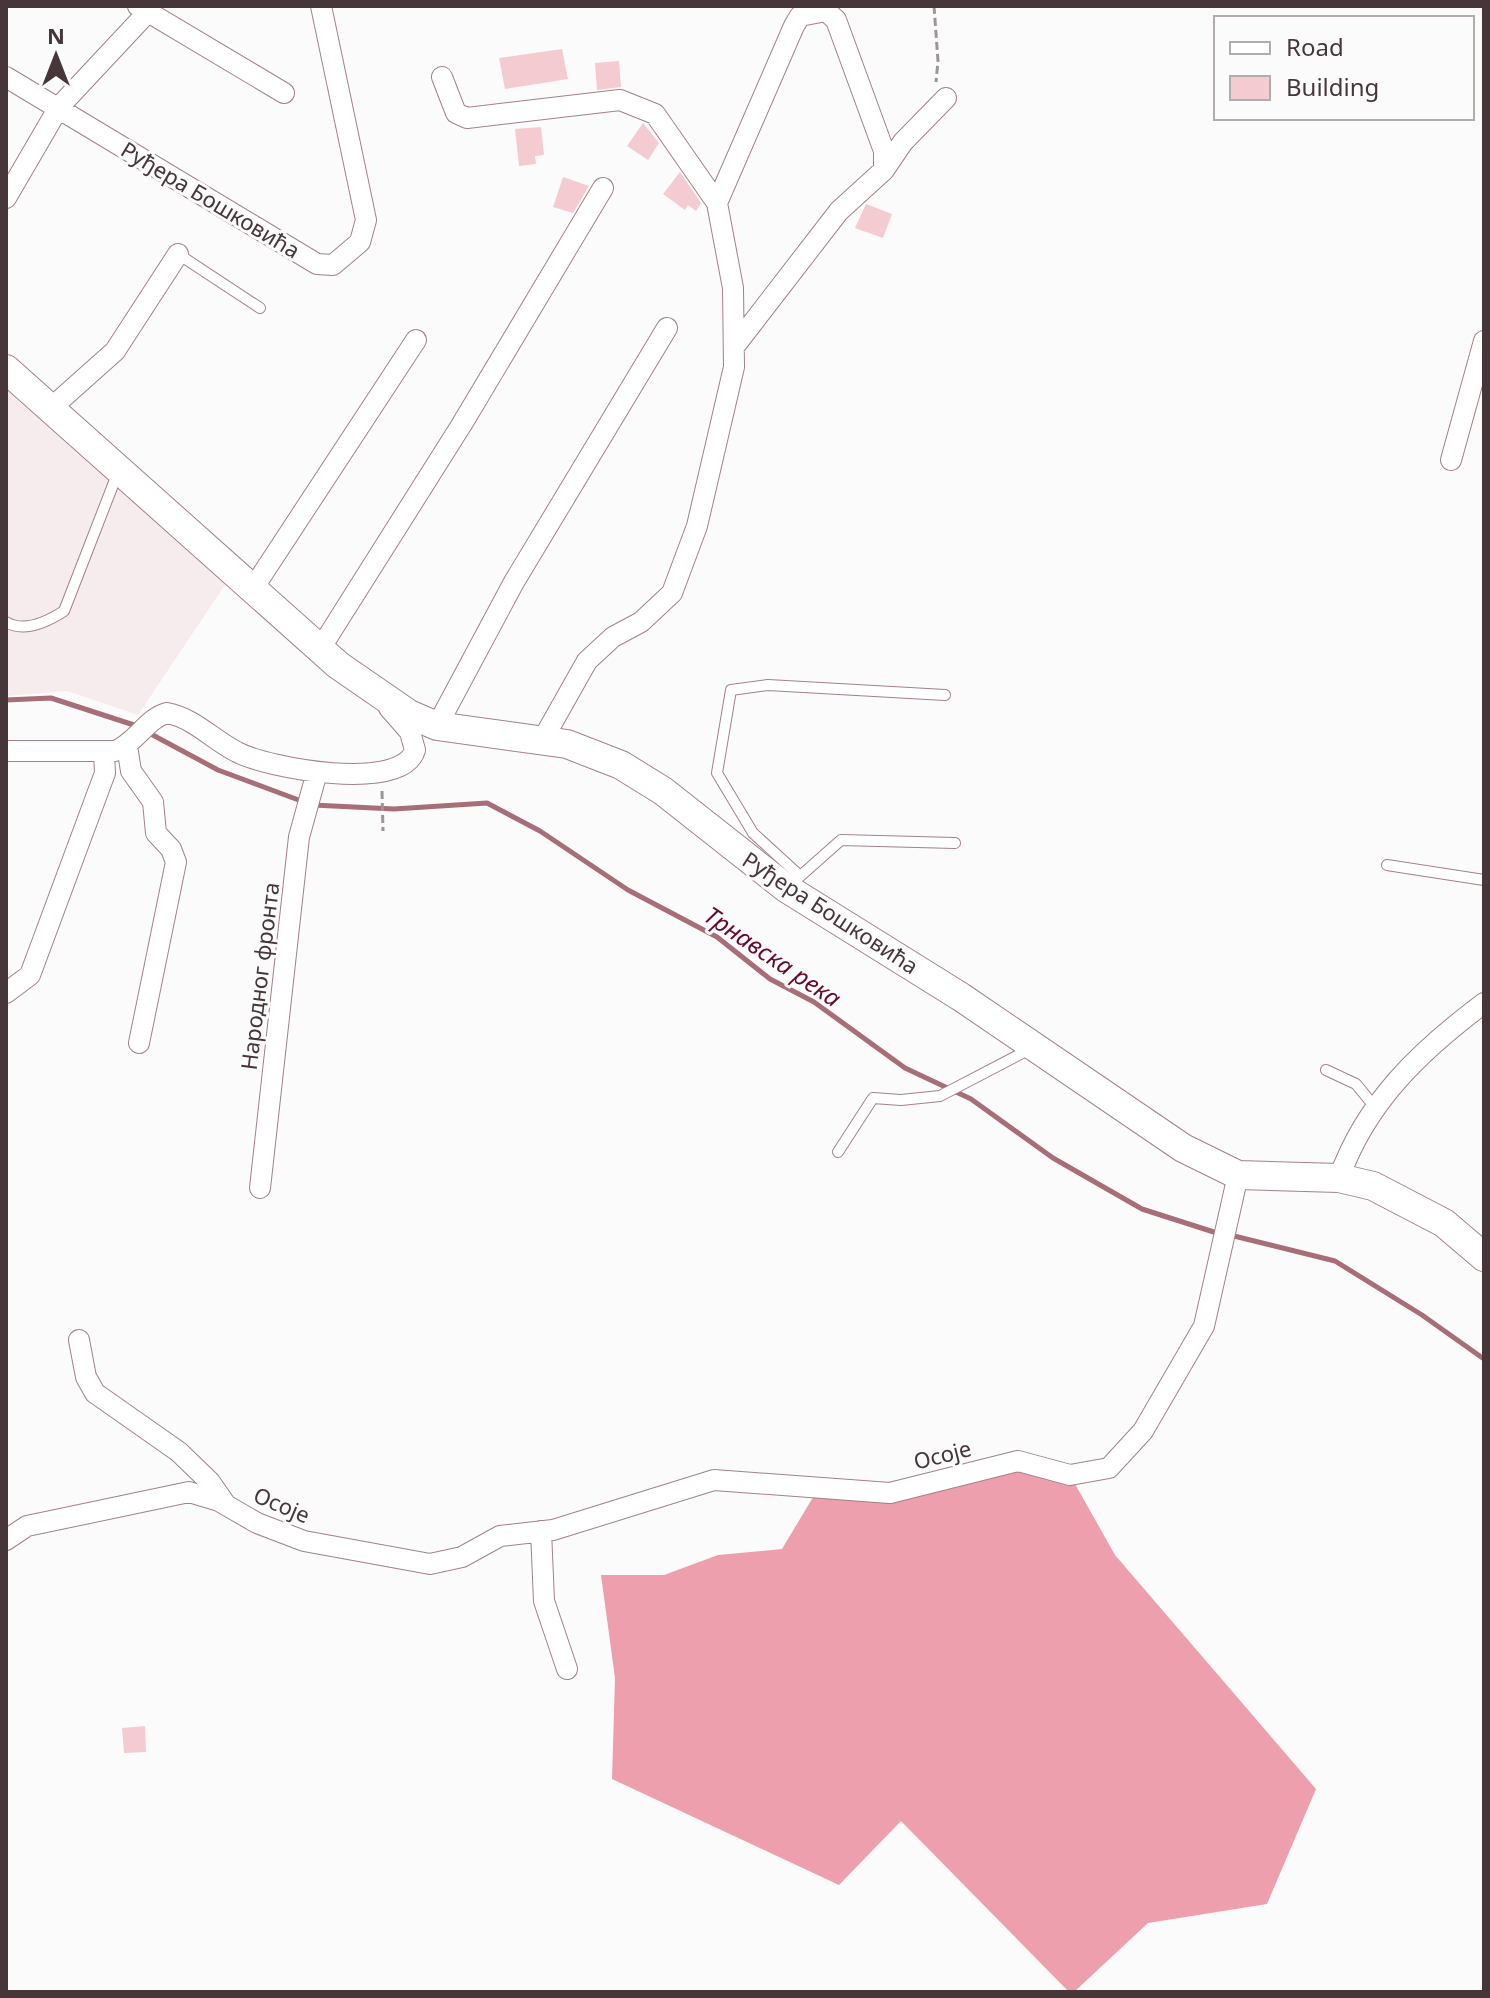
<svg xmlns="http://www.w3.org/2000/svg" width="1490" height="1998" font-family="'Noto Sans',sans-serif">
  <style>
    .built { fill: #f6eced }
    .forest { fill: #ed9fad }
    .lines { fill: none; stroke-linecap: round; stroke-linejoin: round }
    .stream { stroke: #a76e78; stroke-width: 5 }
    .building { fill: #f4cbd1 }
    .lane-casing { stroke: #a58086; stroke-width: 12 }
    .street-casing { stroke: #a58086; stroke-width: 22 }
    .secondary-casing { stroke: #a58086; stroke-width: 30 }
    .path { stroke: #9d9597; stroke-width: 3; stroke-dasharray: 8 4; stroke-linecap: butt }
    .lane { stroke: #fff; stroke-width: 10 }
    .street { stroke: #fff; stroke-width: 20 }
    .secondary { stroke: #fff; stroke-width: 28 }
    .labels { text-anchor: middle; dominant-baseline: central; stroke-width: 6; stroke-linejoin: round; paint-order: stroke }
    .street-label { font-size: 22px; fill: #463639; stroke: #fbfbfb }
    .water-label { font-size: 24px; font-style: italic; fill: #660a2a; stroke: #fbfbfb }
  </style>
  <rect width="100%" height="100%" fill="#fbfbfb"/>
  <!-- built -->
  <path class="built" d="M6,369L233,573L138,715L67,691L6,696Z"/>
  <!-- forest -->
  <path class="forest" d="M1018,1461L1070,1475L1115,1555L1316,1789L1267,1904L1148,1923L1074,1992H1069L901,1821L839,1885L612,1779L615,1678L601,1575H664L718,1555L782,1549L818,1489L890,1493Z"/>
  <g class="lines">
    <!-- stream -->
    <path class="stream" d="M6,700L51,698L137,726
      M149,733L218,770L304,802
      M313,805L394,809L487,803L540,831L628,890L717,937L770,979L814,1002L905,1068L971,1099L1053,1158L1142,1209L1220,1234
      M1230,1235L1335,1261L1422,1315L1484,1359"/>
  </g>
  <!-- building -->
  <path class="building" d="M562,49L568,79L505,89L499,58Z
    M619,61L621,87L597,90L595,63Z
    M643,123L659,143L648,160L627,146Z
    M541,127L544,155L535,156L536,164L519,166L515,129Z
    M680,172L701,203L696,211L688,205L685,210L663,194Z
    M563,177L589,186L573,213L553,207Z
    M866,204L892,214L883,238L855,228Z
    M145,1726L146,1752L124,1753L122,1728Z"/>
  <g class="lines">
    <defs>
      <path id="lane" d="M178,254L260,308
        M6,622C24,633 47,622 64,611L118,472
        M1387,865L1484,880
        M800,876L753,833L717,773L731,690L768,685L945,695
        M797,879L841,840L955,843
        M1326,1070L1356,1084L1374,1106
        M838,1152L873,1098L901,1100L940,1096L1030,1049"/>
      <path id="street" d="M138,6L284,93
        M6,77L317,264L333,265L360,242L366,220L321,6
        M442,77L456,113L467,118L620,100L655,114L717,203L733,288L734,367L697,526L672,593L641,622L613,637L587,661L543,739
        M6,198L59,107L146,14
        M717,203L794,26L800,16L826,11L836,20L884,151V170
        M734,347L839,211L884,170L903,142L946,98
        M50,409L115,351L178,254
        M1451,460L1484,341
        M252,590L416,340
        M320,649L462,424L603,188
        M437,726L514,582L667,328
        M127,746L131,771L153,802L156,833L171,849L176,862L139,1043
        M6,751H115C136,743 147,718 167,713C194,718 213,740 237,752C267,768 402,793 415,750L410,732L389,708
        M6,993L30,975L105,773L104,753
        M1339,1178C1366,1102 1420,1051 1484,1003
        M260,1188L299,837L317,772
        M79,1340L86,1377L95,1393L179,1452L210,1482L226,1505
        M541,1531L544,1601L567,1669
        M6,1540L27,1526L189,1492L219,1501L257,1523L304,1541L430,1564L462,1557L500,1536L553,1530L714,1480L890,1493L1018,1461L1070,1475L1109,1468L1143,1431L1204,1326L1238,1175"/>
      <path id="secondary" d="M6,369L338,665L409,714L437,726L567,744L621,765L663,791L786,888L961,997L1183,1148L1238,1175L1339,1178L1373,1186L1444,1223L1484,1257"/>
    </defs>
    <!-- lane casing -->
    <use href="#lane" class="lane-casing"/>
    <!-- street casing -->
    <use href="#street" class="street-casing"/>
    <!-- secondary casing -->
    <use href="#secondary" class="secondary-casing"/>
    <!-- path -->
    <path class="path" d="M934,6L938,61L936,82
      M382,791L383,831"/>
    <!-- lane -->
    <use href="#lane" class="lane"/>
    <!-- street -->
    <use href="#street" class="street"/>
    <!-- secondary -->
    <use href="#secondary" class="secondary"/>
  </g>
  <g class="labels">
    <!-- street labels -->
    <g class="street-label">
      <text transform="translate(211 199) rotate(31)">Руђера Бошковића</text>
      <text transform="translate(831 912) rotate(33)">Руђера Бошковића</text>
      <text transform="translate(259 976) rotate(-83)">Народног фронта</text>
      <text transform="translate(942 1454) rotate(-14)">Осоје</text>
      <text transform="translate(282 1504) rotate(23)">Осоје</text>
    </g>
    <!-- water labels -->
    <g class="water-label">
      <text transform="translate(773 956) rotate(34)">Трнавска река</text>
    </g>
  </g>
  <!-- border -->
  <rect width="1490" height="1998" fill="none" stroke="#463639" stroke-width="16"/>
  <!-- legend -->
  <rect x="1214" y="16" width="260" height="104" fill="#fbfbfb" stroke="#b3acad" stroke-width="2"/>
  <rect x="1230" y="42" width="40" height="12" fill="#ffffff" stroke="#b3acad" stroke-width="2"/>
  <text x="1286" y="56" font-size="24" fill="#463639">Road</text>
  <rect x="1230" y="76" width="40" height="24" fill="#f4cbd1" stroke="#b3acad" stroke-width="2"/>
  <text x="1286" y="96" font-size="24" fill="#463639">Building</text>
  <!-- north arrow -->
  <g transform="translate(56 56)" stroke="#fbfbfb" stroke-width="6" paint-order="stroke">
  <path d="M0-6L14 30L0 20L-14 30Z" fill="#463639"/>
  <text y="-12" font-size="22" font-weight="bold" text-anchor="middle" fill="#463639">N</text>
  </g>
</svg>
